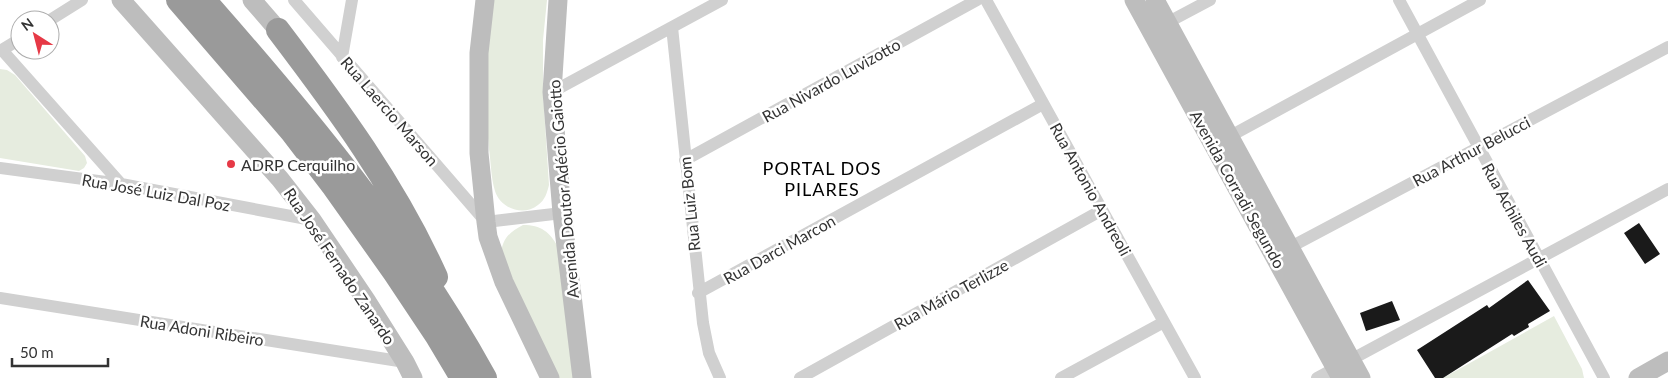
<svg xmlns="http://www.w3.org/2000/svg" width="1668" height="378" font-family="Lato,sans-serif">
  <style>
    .green { fill: #e6ecdf }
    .building { fill: #1a1a1a }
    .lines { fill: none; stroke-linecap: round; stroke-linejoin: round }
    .street { stroke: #d0d0d0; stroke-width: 12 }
    .secondary { stroke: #bdbdbd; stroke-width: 19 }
    .highway { stroke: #9a9a9a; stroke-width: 24 }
    .poi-dot { fill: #e63946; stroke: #fff; stroke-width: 2 }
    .labels { text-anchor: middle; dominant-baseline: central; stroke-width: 5; stroke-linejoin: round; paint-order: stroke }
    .street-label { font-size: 16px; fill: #333; stroke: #fff }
    .poi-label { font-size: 16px; fill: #333; stroke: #fff; text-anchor: start }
    .neighbourhood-label { font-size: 18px; letter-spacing: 1px; fill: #000; stroke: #fff }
  </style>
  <rect width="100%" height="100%" fill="#fff"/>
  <!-- green -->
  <path class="green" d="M491,0H547L543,40V93L549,185C547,193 545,200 538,205C523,217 500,208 495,191C491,178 491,163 489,149C484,99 486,50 491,0Z
    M0,69L7,70L15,75L85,156L87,163L84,168L79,171L0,158Z
    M523,225C541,225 550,232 558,247L577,378H559L501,257C501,240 509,232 523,225Z
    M1554,316L1582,369L1584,378H1443Z"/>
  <!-- building -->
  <path class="building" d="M1639,223L1660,254L1645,264L1624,233Z
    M1528,280L1550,311L1528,324L1529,327L1514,336L1512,334L1443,378H1435L1417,350L1487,305L1489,308Z
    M1392,301L1400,320L1366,331L1360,313Z"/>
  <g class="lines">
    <!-- street -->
    <path class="street" d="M294,0L486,222L562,213
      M986,0L1195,378
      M1399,0L1604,378
      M50,20L82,0
      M1161,26L1210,0
      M672,27L703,323L709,353L720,378
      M2,50L121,184
      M0,51L20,39
      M342,57L352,0
      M552,92L722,0
      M1223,140L1480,0
      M685,160L977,0
      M0,168L121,184L312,220
      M1283,251L1668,47
      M698,293L1043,104
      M0,298L405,362
      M800,378L1102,210
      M1061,378L1164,322
      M1317,378L1668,189"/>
    <!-- secondary -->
    <path class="secondary" d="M121,0L280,179L312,220L366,300L405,362L413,378
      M252,0L278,30
      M485,0L479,53V153L486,222L488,237L504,282L550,378
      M558,0L552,92L562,213L582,378
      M1134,0L1341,378
      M1155,0L1361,378
      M1638,378L1668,361"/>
    <!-- highway -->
    <path class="highway" d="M178,0L292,132L334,187L395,273L437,336L462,378
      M204,0C308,118 409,240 485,378
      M278,30C338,109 395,186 436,277"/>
  </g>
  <!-- markers -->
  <circle class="poi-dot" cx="231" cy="164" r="5"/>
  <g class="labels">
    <!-- street labels -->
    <g class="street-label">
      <text transform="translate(831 80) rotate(-29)">Rua Nivardo Luvizotto</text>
      <text transform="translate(390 111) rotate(49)">Rua Laercio Marson</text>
      <text transform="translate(1471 151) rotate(-28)">Rua Arthur Belucci</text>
      <text transform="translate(563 189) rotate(-95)">Avenida Doutor Adécio Gaiotto</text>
      <text transform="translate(1091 189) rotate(61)">Rua Antonio Andreoli</text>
      <text transform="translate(1238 189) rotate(61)">Avenida Corradi Segundo</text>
      <text transform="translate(156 192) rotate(10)">Rua José Luiz Dal Poz</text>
      <text transform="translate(689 204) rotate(-96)">Rua Luiz Bom</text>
      <text transform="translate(1515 215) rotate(61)">Rua Achiles Audi</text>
      <text transform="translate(779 249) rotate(-29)">Rua Darci Marcon</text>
      <text transform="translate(340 266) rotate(56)">Rua José Fernado Zanardo</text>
      <text transform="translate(951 294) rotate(-29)">Rua Mário Terlizze</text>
      <text transform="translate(202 330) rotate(9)">Rua Adoni Ribeiro</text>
    </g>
    <!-- poi labels -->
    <g class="poi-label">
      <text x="241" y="164">ADRP Cerquilho</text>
    </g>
    <!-- neighbourhood labels -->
    <g class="neighbourhood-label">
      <text x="822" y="168">PORTAL DOS<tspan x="822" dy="21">PILARES</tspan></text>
    </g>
  </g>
  <!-- north arrow -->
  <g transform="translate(35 35) rotate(324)"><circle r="24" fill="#ffffff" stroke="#adadad"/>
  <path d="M0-4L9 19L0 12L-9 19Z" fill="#e63946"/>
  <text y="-8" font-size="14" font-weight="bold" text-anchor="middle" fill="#333333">N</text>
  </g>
  <!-- scale -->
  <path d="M12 358v8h96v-8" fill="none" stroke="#333333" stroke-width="2.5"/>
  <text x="20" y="358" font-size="15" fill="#333333" stroke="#ffffff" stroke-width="4" paint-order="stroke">50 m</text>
</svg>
